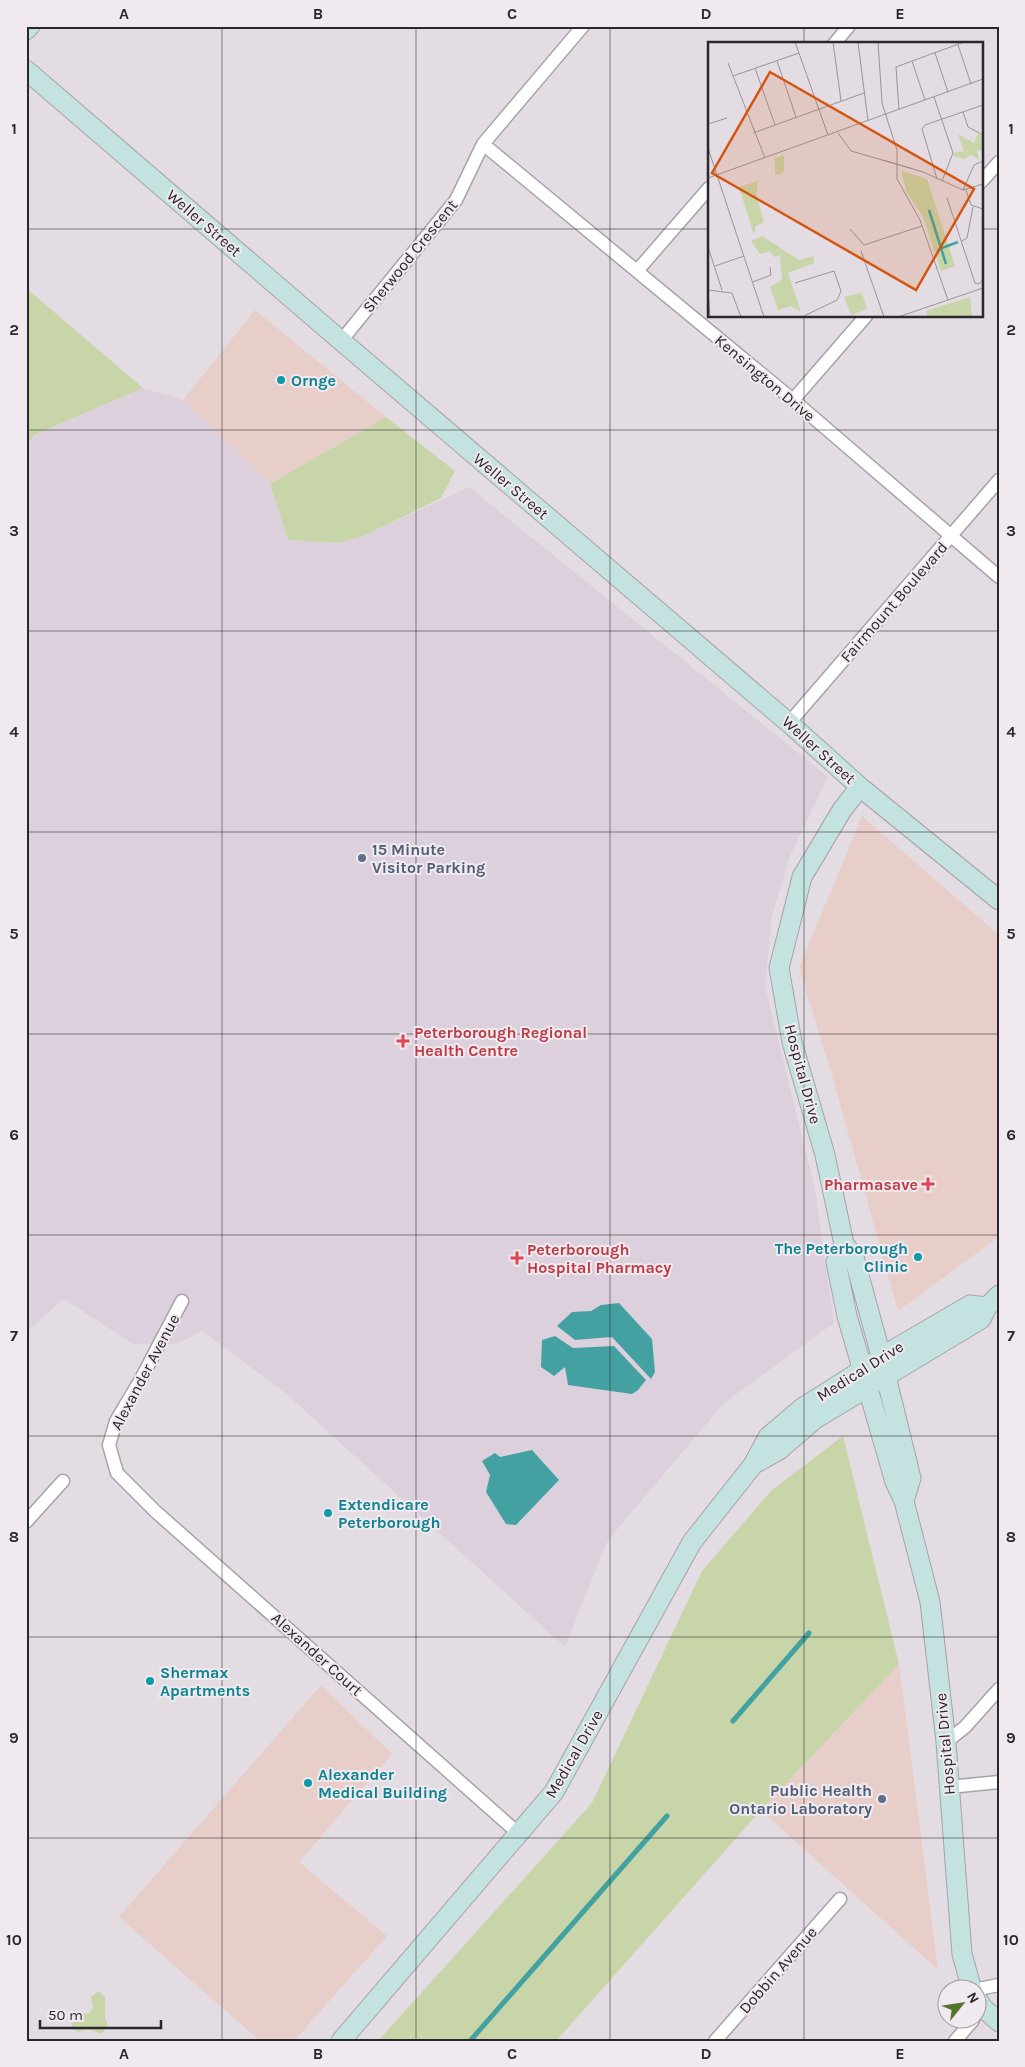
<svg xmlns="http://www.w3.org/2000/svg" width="1025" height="2067" font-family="Karla,sans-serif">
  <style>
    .commercial { fill: #e8cec8 }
    .built { fill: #ddd0dd }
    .green { fill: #c8d5a8 }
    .water { fill: #44a1a2 }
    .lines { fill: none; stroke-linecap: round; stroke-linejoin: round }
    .stream { stroke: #44a1a2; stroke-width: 5 }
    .street-casing { stroke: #a8a2a8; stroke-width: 15 }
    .secondary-casing { stroke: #a8a2a8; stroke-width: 21 }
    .street { stroke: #fff; stroke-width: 12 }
    .secondary { stroke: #c4e2df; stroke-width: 19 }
    .grid { fill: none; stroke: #2a282a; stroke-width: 1; stroke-opacity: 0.55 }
    .culture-dot { fill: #0f9aa8; stroke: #f0e9f0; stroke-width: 2 }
    .service-dot { fill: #5c6f8a; stroke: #f0e9f0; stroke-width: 2 }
    .health-dot { fill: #e0444e; stroke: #f0e9f0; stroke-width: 2 }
    .labels { text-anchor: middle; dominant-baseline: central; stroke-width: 4; stroke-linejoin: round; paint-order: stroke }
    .street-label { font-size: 16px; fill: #2a282a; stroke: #f0e9f0 }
    .culture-label { font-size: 16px; font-weight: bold; fill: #0d838f; stroke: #f0e9f0; text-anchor: start }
    .service-label { font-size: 16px; font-weight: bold; fill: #4e5e75; stroke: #f0e9f0; text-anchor: start }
    .health-label { font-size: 16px; font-weight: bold; fill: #be3a42; stroke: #f0e9f0; text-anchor: start }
    .inset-river { fill: none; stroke: #44a1a2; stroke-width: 2.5 }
    .inset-road { fill: none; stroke: #999499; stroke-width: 1 }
    .view { fill: #d5540f; fill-opacity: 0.15; stroke: #d5540f; stroke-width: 2.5 }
    .inset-edge { fill: none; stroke: #2a282a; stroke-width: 2.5 }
    .neatline { fill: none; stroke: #2a282a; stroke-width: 2 }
    .grid-label { font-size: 16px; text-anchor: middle; font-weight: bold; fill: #2a282a }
  </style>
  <rect width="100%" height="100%" fill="#e3dce3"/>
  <!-- commercial -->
  <path class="commercial" d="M255,310L386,417L270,484L183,400Z
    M862,816L999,935V1237L898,1311L832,1075L799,968Z
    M899,1664L938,1970L761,1810Z
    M321,1685L392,1754L299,1862L387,1936L294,2041H260L119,1917Z"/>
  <!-- built -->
  <path class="built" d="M143,388L183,400L270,484L288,540L339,543L366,535L469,487L828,777L790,856L772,916L765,986L815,1190L834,1323L725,1402L608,1540L565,1647L283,1391L202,1331L177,1344H133L64,1299L26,1332V444L36,434Z"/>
  <!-- green -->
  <path class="green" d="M26,288L143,388L36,434L26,444Z
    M386,417L455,471L441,498L366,535L339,543L288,540L270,484Z
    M843,1436L899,1664L761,1810L556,2041H378L592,1803L702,1571L772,1490Z
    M99,1991L105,1997V2018L108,2025L101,2034L89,2029L78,2032L71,2027L76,2014L90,2013L93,2008L91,1997Z"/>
  <!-- water -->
  <path class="water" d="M619,1303L652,1339L655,1372L651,1379L612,1337L575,1340L557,1326L572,1312L591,1311L601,1305Z
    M555,1336L573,1348L614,1346L646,1380L638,1390L632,1394L568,1385L565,1367L554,1376L541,1367L542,1340Z
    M532,1450L559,1480L516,1525L506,1524L486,1492L490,1475L482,1461L495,1453L500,1457Z"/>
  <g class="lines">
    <!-- stream -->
    <path class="stream" d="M733,1721L809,1633
      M470,2041L667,1816"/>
    <defs>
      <path id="street" d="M834,44L849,26
        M483,144L793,400L999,577
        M981,182L999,162
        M637,271L709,188
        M341,341L456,200L483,144L583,26
        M793,400L866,316
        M789,723L999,480
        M182,1301L141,1379L116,1421L109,1445L117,1473L155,1511L519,1834
        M26,1522L63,1481
        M946,1742L965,1727L999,1689
        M949,1787L999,1782
        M973,1990L999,1985
        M715,2041L840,1899
        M955,2041L973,2020"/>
      <path id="secondary" d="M26,30L30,26
        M26,70L325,327L789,723L860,787L999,900
        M860,787L842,810L802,877L779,968L792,1042L825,1155L844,1244L854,1257L881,1356L911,1478L904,1501
        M844,1244L836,1262L847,1316L895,1482L904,1501L930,1602L946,1742L962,1954L972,1990
        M754,1464L779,1450L815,1419L981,1319L987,1307L999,1295
        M978,2000L982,2007L999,2022
        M341,2041L554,1792L692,1542L753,1465L768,1437L802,1408L898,1347L970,1305L987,1307"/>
    </defs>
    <!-- street casing -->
    <use href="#street" class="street-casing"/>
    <!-- secondary casing -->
    <use href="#secondary" class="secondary-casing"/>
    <!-- street -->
    <use href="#street" class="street"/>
    <!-- secondary -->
    <use href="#secondary" class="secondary"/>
  </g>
  <!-- grid -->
  <path class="grid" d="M222,26V2041M416,26V2041M610,26V2041M804,26V44M26,229H709M981,229H999M804,316V2041M26,430H999M26,631H999M26,832H999M26,1034H999M26,1235H999M26,1436H999M26,1637H999M26,1838H999"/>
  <!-- markers -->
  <g class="culture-dot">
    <circle cx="281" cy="380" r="5"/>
    <circle cx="918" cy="1257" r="5"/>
    <circle cx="328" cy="1513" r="5"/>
    <circle cx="150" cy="1681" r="5"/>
    <circle cx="308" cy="1783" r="5"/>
  </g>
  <g class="service-dot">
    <circle cx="362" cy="858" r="5"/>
    <circle cx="882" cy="1799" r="5"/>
  </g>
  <g class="health-dot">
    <path d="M400.5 1033.5h5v5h5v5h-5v5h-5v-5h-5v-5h5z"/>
    <path d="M925.5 1176.5h5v5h5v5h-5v5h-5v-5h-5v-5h5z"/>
    <path d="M514.5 1250.5h5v5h5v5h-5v5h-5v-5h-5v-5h5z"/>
  </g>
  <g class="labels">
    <!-- street labels -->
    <g class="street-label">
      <text transform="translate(204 223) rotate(41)">Weller Street</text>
      <text transform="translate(410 256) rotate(-51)">Sherwood Crescent</text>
      <text transform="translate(765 378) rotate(40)">Kensington Drive</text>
      <text transform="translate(511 486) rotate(40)">Weller Street</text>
      <text transform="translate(894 602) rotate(-49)">Fairmount Boulevard</text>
      <text transform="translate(819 750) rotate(42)">Weller Street</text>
      <text transform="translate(803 1074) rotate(75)">Hospital Drive</text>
      <text transform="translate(860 1371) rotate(-32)">Medical Drive</text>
      <text transform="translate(145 1372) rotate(-62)">Alexander Avenue</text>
      <text transform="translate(317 1654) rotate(42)">Alexander Court</text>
      <text transform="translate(945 1744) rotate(-95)">Hospital Drive</text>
      <text transform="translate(574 1754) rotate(-60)">Medical Drive</text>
      <text transform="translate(778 1970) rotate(-49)">Dobbin Avenue</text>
    </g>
    <!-- culture labels -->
    <g class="culture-label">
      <text x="291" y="380">Ornge</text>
      <text x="908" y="1248" text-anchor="end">The Peterborough<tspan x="908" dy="18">Clinic</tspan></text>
      <text x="338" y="1504">Extendicare<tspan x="338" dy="18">Peterborough</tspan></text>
      <text x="160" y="1672">Shermax<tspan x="160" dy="18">Apartments</tspan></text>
      <text x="318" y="1774">Alexander<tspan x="318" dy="18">Medical Building</tspan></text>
    </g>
    <!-- service labels -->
    <g class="service-label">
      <text x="372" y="849">15 Minute<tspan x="372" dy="18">Visitor Parking</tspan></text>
      <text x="872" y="1790" text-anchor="end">Public Health<tspan x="872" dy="18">Ontario Laboratory</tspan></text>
    </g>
    <!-- health labels -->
    <g class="health-label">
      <text x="414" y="1032">Peterborough Regional<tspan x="414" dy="18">Health Centre</tspan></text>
      <text x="918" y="1184" text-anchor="end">Pharmasave</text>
      <text x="527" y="1249">Peterborough<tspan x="527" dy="18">Hospital Pharmacy</tspan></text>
    </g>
  </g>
  <!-- overview -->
  <g transform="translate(708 42)">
    <rect width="275" height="275" fill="#e3dce3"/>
    <path d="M250,92L266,101L270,92L275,94V109L269,108L271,118L263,113L256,117L246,114V111L256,109ZM76,113V128L73,133L67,132V116ZM193,129L219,137L247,224L233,229L215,175L199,151ZM50,139L48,152L56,180L48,184L46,193L31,145ZM54,194L91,218L106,214V221L80,231L93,270L83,264L70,268L62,245L74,238L72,213L66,215L62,209L52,212L43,199ZM154,251L159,267L143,273L136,255ZM262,255L264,275H220L218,269Z" fill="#c8d5a8"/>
    <path class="inset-river" d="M221,168L238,222M234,206L250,200"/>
    <path class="inset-road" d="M87,0L120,93M125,0L133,59M150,0L160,79M170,0L174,61L189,108M250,3L263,42M227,11L240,50M69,19L88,75M204,19L217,58M20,21L57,116M47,26L67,83M25,34L91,11M226,55L245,111L234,139M191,68L188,25L256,0M255,70L260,85L275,93M0,82L19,76M45,91L156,51M130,91L143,109L202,126M0,106L56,275M189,108V137L212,178L240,258M175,118L215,130L255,148L275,142M0,136L275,37M229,137L214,87L217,83L275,63M255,148L266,123L275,119M258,148L263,163L275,167M239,156L267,241L271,242L275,237M142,187L156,203L214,184M254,199L259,196L265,165M0,205L14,248M153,209L176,275M7,224L36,214M45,240L63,233L62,225M87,241L126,229L133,249L129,258L94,275M0,248L24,251L33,275M0,248L2,275M190,275L275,246"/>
    <path class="view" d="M62,30L266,147L208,248L4,131Z"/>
    <rect width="275" height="275" class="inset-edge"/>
  </g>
  <!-- border -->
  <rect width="1025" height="2067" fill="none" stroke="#f0e9f0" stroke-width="55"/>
  <!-- north arrow -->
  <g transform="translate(962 2004) rotate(60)"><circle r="24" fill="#f0e9f0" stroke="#a19ca1"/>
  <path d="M0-4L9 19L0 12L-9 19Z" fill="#53752d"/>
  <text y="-8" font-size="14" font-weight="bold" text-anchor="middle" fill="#2a282a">N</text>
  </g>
  <!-- scale -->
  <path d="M40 2020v8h121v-8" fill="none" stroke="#2a282a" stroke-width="2.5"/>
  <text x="48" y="2020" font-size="15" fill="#2a282a" stroke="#f0e9f0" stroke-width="4" paint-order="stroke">50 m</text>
  <rect x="28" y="28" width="970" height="2012" class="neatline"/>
  <g class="grid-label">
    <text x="124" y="19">A</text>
    <text x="318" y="19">B</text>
    <text x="512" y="19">C</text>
    <text x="706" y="19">D</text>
    <text x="900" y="19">E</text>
    <text x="14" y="134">1</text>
    <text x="1011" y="134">1</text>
    <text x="14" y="335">2</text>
    <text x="1011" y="335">2</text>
    <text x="14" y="536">3</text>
    <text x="1011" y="536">3</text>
    <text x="14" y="737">4</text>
    <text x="1011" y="737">4</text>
    <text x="14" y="939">5</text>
    <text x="1011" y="939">5</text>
    <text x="14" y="1140">6</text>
    <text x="1011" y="1140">6</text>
    <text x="14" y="1341">7</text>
    <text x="1011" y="1341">7</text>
    <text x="14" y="1542">8</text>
    <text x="1011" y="1542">8</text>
    <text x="14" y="1743">9</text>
    <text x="1011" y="1743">9</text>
    <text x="14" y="1945">10</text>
    <text x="1011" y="1945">10</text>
    <text x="124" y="2059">A</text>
    <text x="318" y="2059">B</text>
    <text x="512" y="2059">C</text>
    <text x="706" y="2059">D</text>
    <text x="900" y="2059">E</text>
  </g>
</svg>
